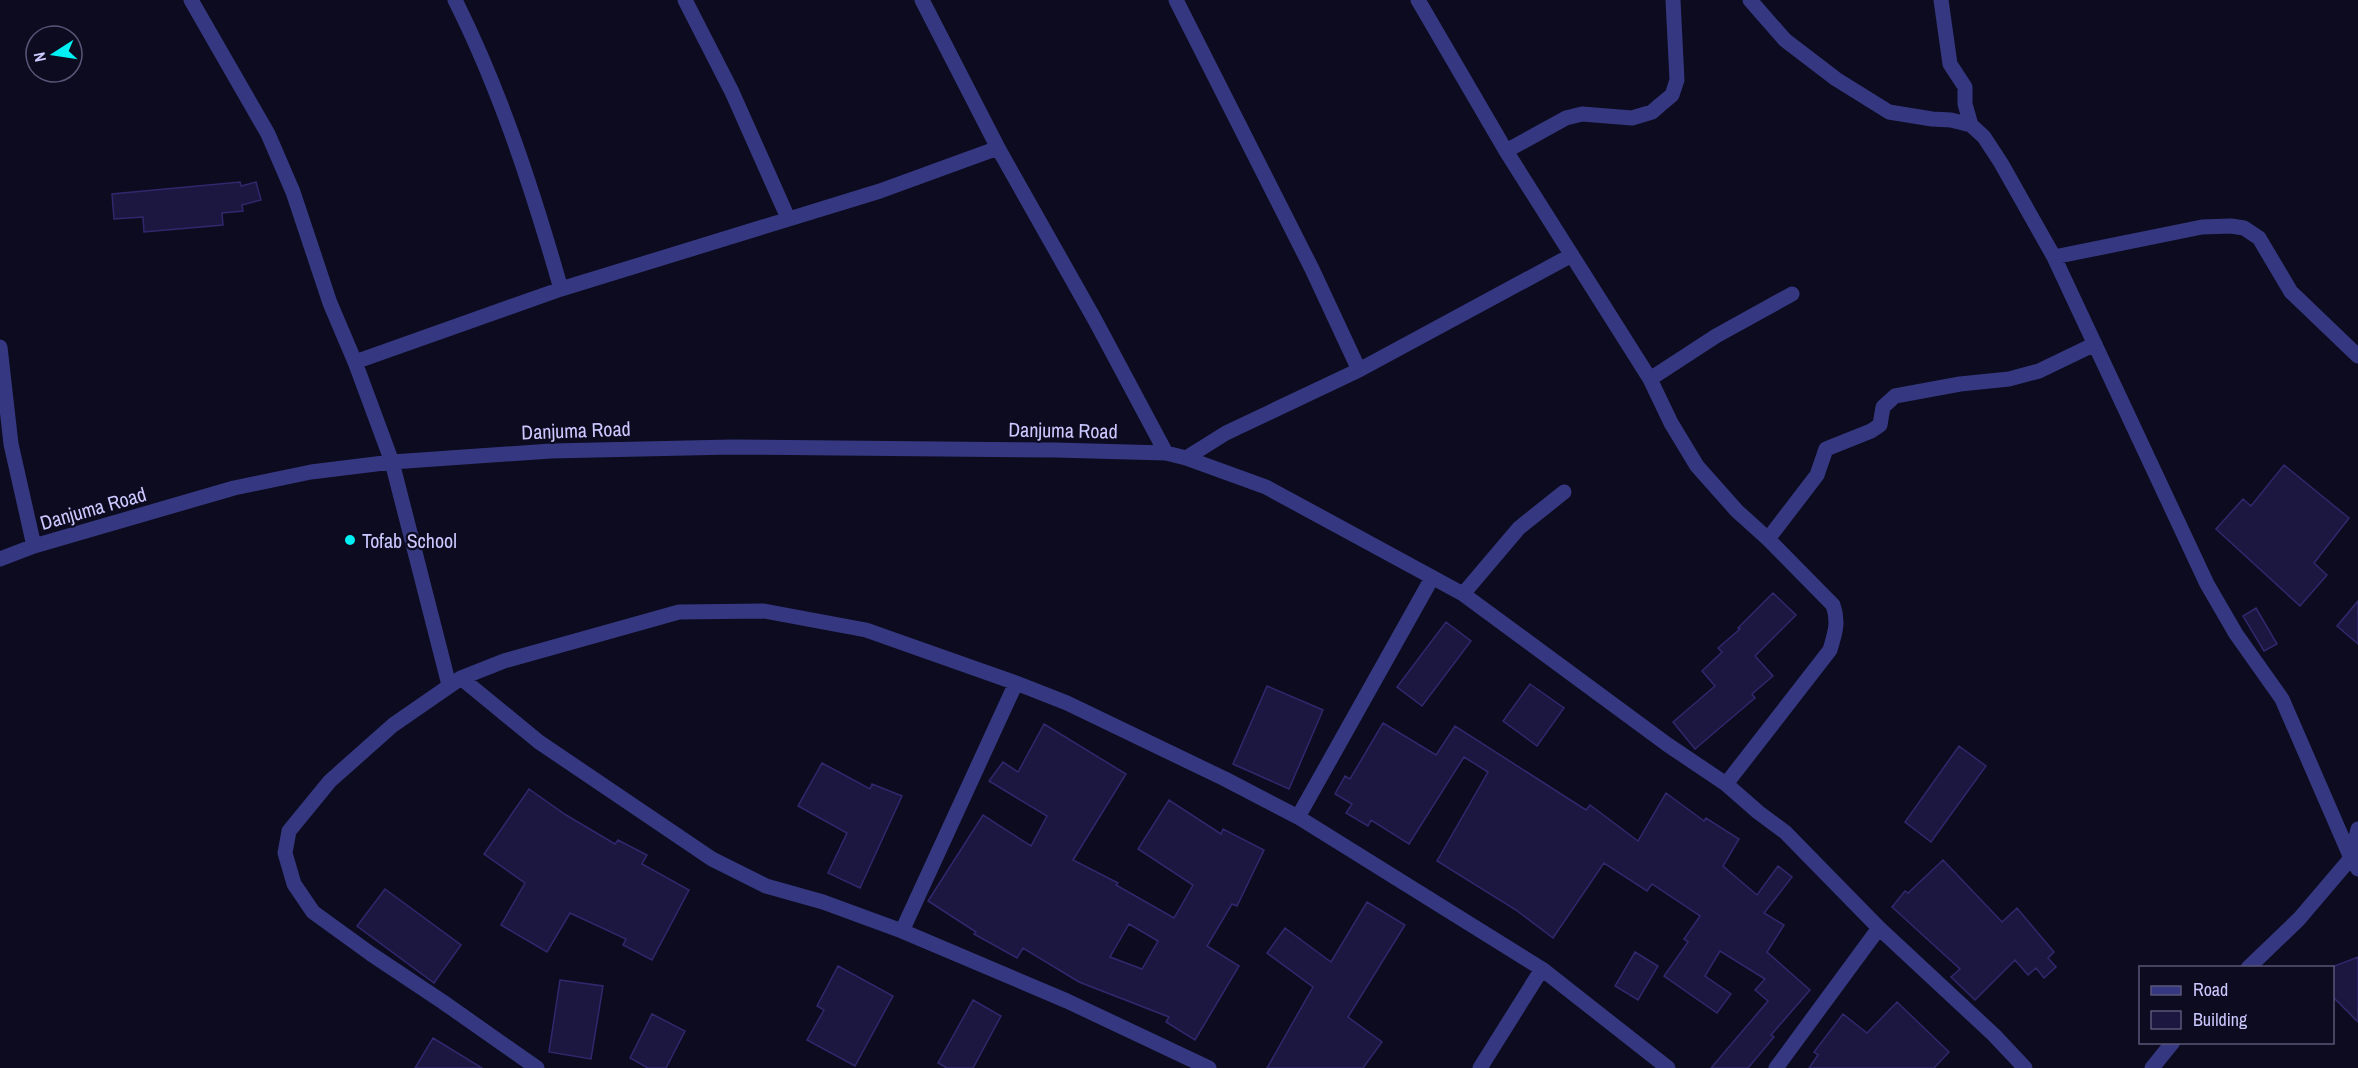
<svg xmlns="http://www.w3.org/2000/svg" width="2358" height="1068" font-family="'Archivo Narrow',sans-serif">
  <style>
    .building { fill: #1c1741; stroke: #30286d; stroke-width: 1.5; fill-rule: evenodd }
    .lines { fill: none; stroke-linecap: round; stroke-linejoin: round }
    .minor { stroke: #353880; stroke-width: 15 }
    .poi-dot { fill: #00f0f4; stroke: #0d0b1f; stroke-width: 2 }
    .labels { text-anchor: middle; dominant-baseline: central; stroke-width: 4.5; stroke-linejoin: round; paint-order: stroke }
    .street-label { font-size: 20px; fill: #cbc9ff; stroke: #0d0b1f }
    .poi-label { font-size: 20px; fill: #cbc9ff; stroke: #0d0b1f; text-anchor: start }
  </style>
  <rect width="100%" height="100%" fill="#0d0b1f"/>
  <!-- building -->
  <path class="building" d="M240,182L241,186L256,182L261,200L242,205L243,211L222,213L223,225L144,232L143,217L114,219L112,194Z
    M2284,465L2349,518L2314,563L2327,575L2300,606L2216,529L2243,499L2251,506Z
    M1773,593L1796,615L1755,656L1773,676L1752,694L1755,698L1695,749L1673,722L1715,686L1702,671L1722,652L1718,648L1740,629L1738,628Z
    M2358,601V644L2337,626Z
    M2256,608L2277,644L2264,651L2243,616Z
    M1446,622L1471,641L1422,706L1397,687Z
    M1530,684L1564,708L1537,746L1503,721Z
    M1267,686L1323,710L1289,789L1233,764Z
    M1383,723L1436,755L1455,726L1586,810L1590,805L1638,841L1666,793L1704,821L1706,818L1739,839L1723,866L1757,895L1778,866L1792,877L1764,913L1784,925L1767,952L1810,990L1771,1035L1774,1037L1748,1068H1711L1768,1001L1755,990L1765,979L1720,951L1705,976L1731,994L1717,1013L1664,976L1688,942L1684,939L1700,916L1652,884L1647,891L1604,863L1553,938L1516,910L1437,861L1488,772L1464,757L1409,844L1371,820L1368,826L1346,813L1352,804L1335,794L1345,776L1350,779Z
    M1044,724L1126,774L1073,860L1118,883L1116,885L1174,918L1193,885L1138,849L1169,800L1221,834L1223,829L1264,850L1237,906L1232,904L1207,946L1239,966L1195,1040L1166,1022L1169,1017L1079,982L1023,948L1017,958L974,934L976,932L928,901L983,815L1031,846L1047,816L989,781L1003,762L1018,772ZM1129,924L1158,941L1142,969L1110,957Z
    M1959,746L1986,766L1931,842L1905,822Z
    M822,763L870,789L872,784L902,796L860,888L828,873L847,833L798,806Z
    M529,789L566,815L615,844L618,840L647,855L642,864L689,890L652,960L623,945L626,939L570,913L547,952L501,925L525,883L484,854Z
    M1943,860L2002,922L2017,908L2054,952L2048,958L2056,967L2044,978L2036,968L2028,975L2015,960L1975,1000L1951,977L1960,969L1892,907L1905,891L1908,893Z
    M385,889L461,945L434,983L357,926Z
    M1367,902L1405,925L1348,1017L1382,1042L1363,1068H1267L1313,987L1267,953L1285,928L1331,962Z
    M1635,952L1658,966L1638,1000L1615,986Z
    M2358,957V1022L2332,996V967Z
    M838,966L893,996L855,1066L807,1040L824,1010L817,1006Z
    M560,980L603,986L591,1059L549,1052Z
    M973,1000L1001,1016L973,1068H947L938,1063Z
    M1897,1002L1949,1052L1934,1068H1809L1818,1055L1814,1052L1843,1014L1867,1033Z
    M652,1014L685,1031L666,1068H648L630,1058Z
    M433,1038L482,1068H415Z"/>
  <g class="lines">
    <!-- minor -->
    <path class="minor" d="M191,0L268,134L293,192L330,303L355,362L392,462L449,685
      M455,0C501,92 533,191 561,289
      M685,0L732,92L788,218
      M922,0L998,148L1095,320L1166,453
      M1176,0L1312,269L1359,370
      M1418,0L1506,151L1650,379L1671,423L1697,466L1737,511L1768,539L1833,605C1839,622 1835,633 1830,650L1726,784
      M1750,0L1785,40L1836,79L1889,112L1932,119L1951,120L1971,125L1984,137L2001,163L2054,257L2207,584L2236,634L2282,699L2351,858L2358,869
      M1941,0L1950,64L1965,87V104L1971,125
      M1506,151L1566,118L1582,114L1632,118L1652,112L1660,105L1672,95L1677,80L1673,0
      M2054,257L2202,227L2231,226L2244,228L2259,238L2291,292L2358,356
      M0,347L11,444L34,546
      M355,362L561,289L880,191L998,148
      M1650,379L1716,336L1792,294
      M1186,458L1226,433L1359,370L1572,255
      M1768,539L1817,475L1826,449L1871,431L1880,425L1883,407L1895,396L1960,384L2009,379L2039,371L2095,344
      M0,559L34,546L234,488L311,472L392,462L551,451L732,447L1055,450L1166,453L1186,458L1266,487L1463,594L1668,745L1726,784L1758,812L1785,832L1879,928L1994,1035L2025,1068
      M1463,594L1519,528L1564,492
      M461,678L539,742L712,859L766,886L823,902L902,931L1067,1001L1209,1068
      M1298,817L1432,578
      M902,931L1016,683
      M2248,968L2299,919L2351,858L2358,829
      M537,1068L443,1002L371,954L313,912L294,884L285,853L289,831L330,781L393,725L461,678L504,661L679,612L764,611L866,630L1016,683L1067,703L1225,779L1298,817L1542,969L1668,1068
      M1480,1068L1542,969
      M1776,1068L1879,928
      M2152,1068L2173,1042"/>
  </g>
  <!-- markers -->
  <circle class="poi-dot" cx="350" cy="540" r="6"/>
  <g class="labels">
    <!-- street labels -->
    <g class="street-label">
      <text transform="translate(576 430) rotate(-2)">Danjuma Road</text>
      <text transform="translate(1063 430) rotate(1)">Danjuma Road</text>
      <text transform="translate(93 508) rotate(-16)">Danjuma Road</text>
    </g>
    <!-- poi labels -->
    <g class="poi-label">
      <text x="362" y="540">Tofab School</text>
    </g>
  </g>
  <!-- legend -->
  <rect x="2139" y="966" width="195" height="78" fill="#0d0b1f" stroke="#595779" stroke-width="1.5"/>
  <rect x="2151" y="986" width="30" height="9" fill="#353880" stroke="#595779" stroke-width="1.5"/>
  <text x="2193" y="996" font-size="18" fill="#cbc9ff">Road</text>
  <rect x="2151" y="1011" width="30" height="18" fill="#1c1741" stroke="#595779" stroke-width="1.5"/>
  <text x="2193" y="1026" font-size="18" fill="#cbc9ff">Building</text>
  <!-- north arrow -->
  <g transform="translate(54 54) rotate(258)"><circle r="28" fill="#0d0b1f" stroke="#595779" stroke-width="1.5"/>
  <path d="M0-4.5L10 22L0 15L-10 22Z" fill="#00f0f4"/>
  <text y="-9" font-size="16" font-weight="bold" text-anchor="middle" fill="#cbc9ff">N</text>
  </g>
</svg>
